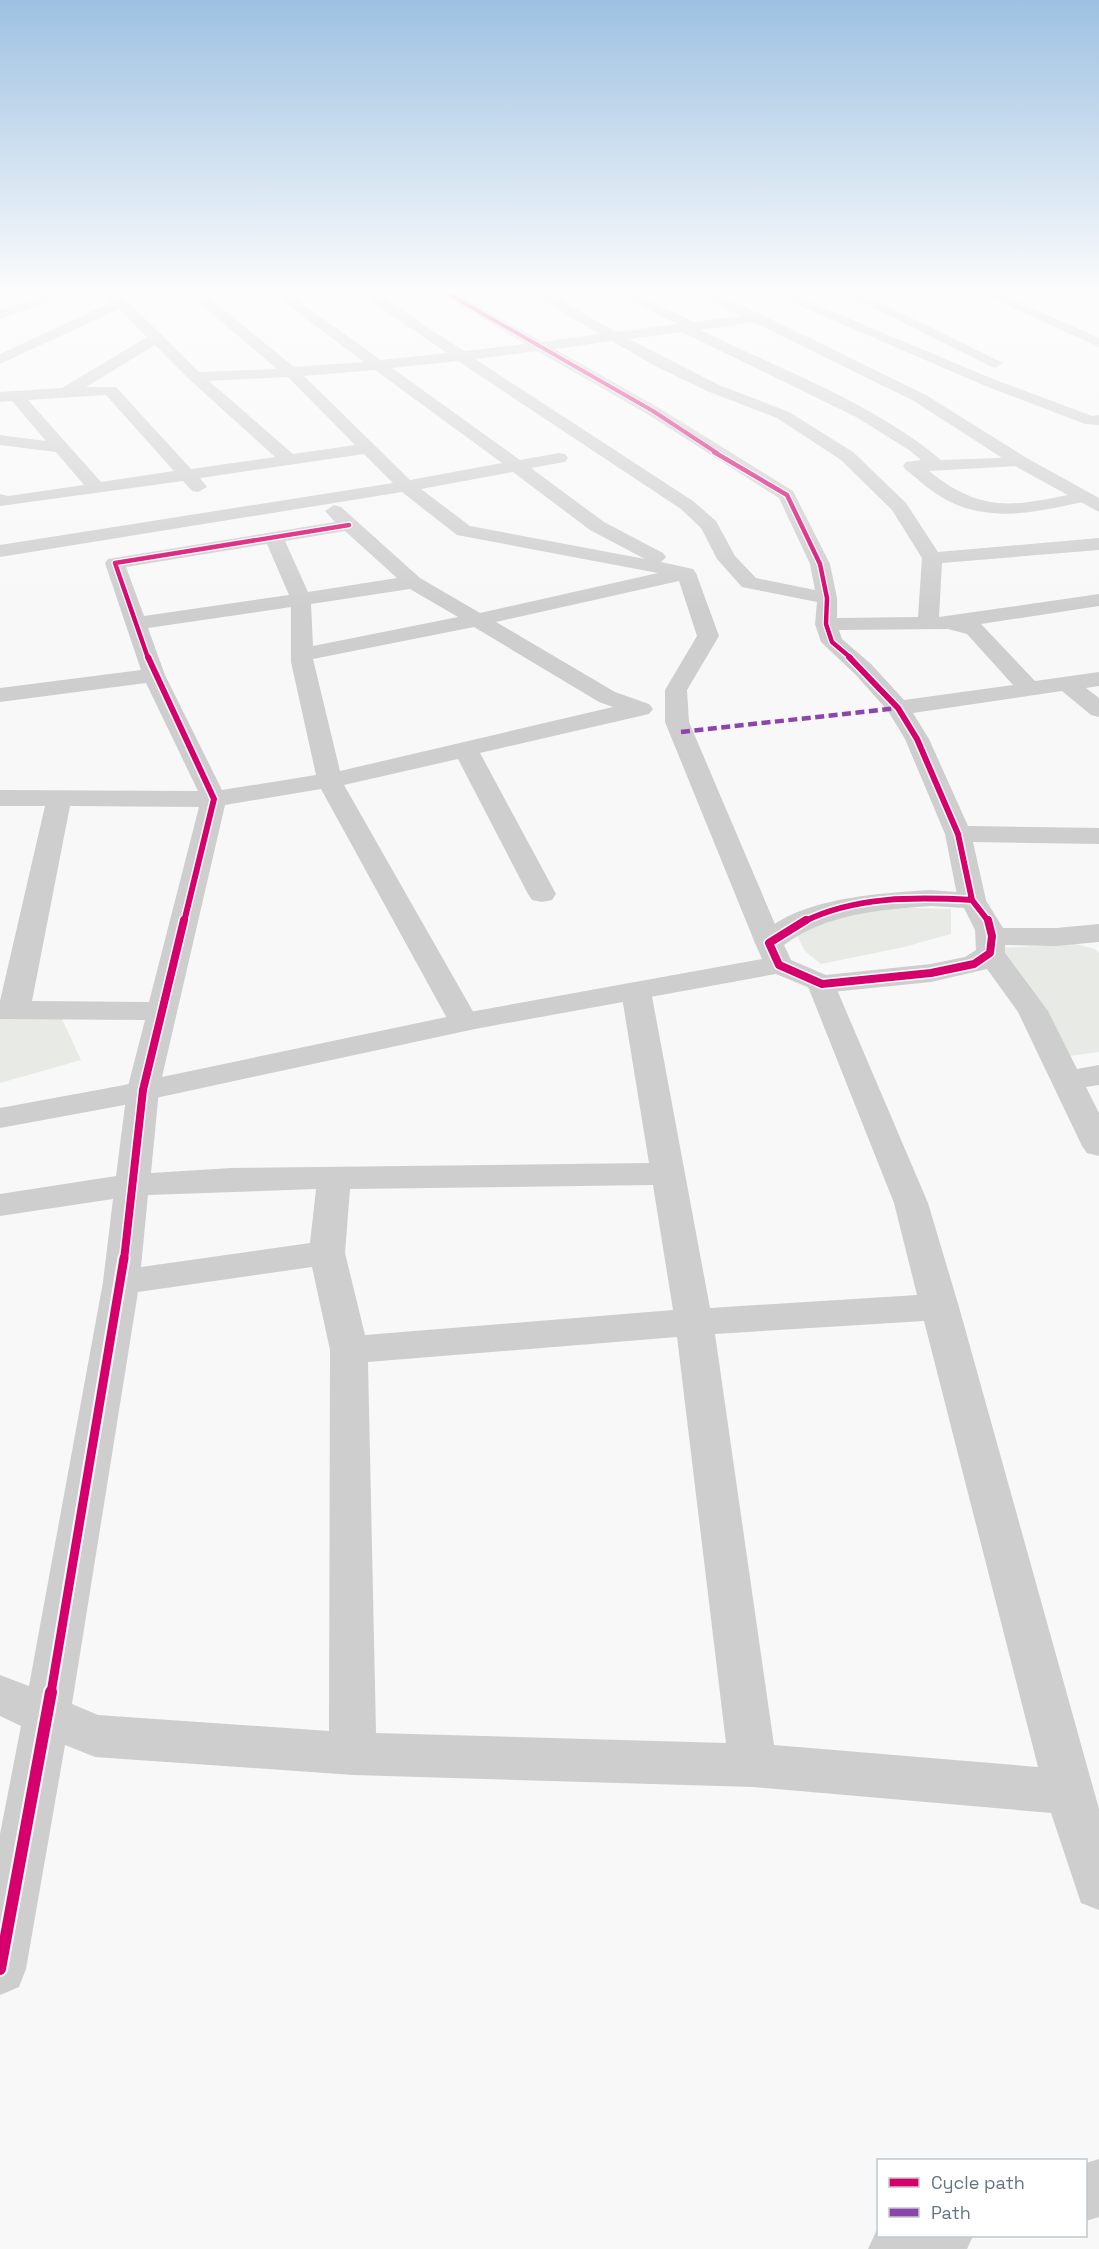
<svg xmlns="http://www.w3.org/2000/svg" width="1099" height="2249" font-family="'Space Grotesk',sans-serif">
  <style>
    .green { fill: #e7eae5 }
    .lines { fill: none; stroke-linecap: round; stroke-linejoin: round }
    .minor { fill: #cececf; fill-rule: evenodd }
    .tertiary { fill: #cececf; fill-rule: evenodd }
    .quiet { stroke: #8e44ad; stroke-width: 4.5; stroke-dasharray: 9 4.5; stroke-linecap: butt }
    .cycleway-far5-casing { stroke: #fff; stroke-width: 5 }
    .cycleway-far4-casing { stroke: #fff; stroke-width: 7 }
    .cycleway-far3-casing { stroke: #fff; stroke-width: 9 }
    .cycleway-far2-casing { stroke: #fff; stroke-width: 11 }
    .cycleway-far1-casing { stroke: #fff; stroke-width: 13 }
    .cycleway-casing { stroke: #fff; stroke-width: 16 }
    .cycleway-far5 { stroke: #d6006c; stroke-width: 4 }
    .cycleway-far4 { stroke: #d6006c; stroke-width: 4.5 }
    .cycleway-far3 { stroke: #d6006c; stroke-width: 6 }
    .cycleway-far2 { stroke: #d6006c; stroke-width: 8 }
    .cycleway-far1 { stroke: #d6006c; stroke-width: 9 }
    .cycleway { stroke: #d6006c; stroke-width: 12 }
  </style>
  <rect width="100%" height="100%" fill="#f8f8f8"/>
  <!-- green -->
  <path class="green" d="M882,907L951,909V934L904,947L821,964L805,951L796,934L815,924Z
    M1075,944L1095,949L1099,953V1052L1055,1058L1000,948Z
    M0,1019H62L81,1060L0,1083Z"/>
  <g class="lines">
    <!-- minor -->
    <path class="minor" d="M56,292H77L0,319V310Z
      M104,292H118L199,372L277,369L187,292H202L294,367L364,362L270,292H285L381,360L447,353L358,292H374L464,351L525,344L439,292H455L542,342L599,334L530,292H546L616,332L677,324L614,292H632L694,322L757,314L764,318L762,321L700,330C776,367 877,405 941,460L1025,457L1028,461L1019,466L929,471C985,516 1017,505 1083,492L1092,497L1083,502C1035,512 988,524 943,498C929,490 918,479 906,470L903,466L906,462L921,460L909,450L856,417L682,332L629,339L719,385L789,412L853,452L906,503L938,552L1099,538V550L942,563L939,617L1099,594V606L981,624L1035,681L1099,672V686L1086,688L1099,698V717L1091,715L1062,691L913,713L929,739L968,826L1099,828V844L973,842L986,900L982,906L972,908L962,906L958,900L945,834L905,739L888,711L855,674L821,642L815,624L817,602L742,587L717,559L701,528L681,509L458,361L392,368L520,460L559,453L565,454L568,458L565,462L531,468L604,522L663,553L666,557L661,562L693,569L696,573L719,636L687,690L689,722L783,943L779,949L769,952L759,949L755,943L665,722V690L697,636L679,581L496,622L615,692L649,704L653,709L649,714L480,753L556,894L552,900L542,902L532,900L528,894L458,759L344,785L479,1022L475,1028L464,1031L453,1028L449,1022L321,789L225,805L159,1090L151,1173L231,1168L649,1163L621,991L625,985L636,982L647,985L651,991L710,1308L917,1295L894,1203L807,984L812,978L822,975L832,978L928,1203L959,1307L1099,1809V1910L1081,1903L1051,1813L753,1787L353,1775L95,1757L65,1745L26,1969L19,1987L0,1995V1834L21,1726L0,1716V1675L29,1686L103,1282L113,1199L0,1216V1194L116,1176L127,1090L145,1020L0,1019V1001L45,806H0V790L198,791L146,683L0,702V688L141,670L105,563L108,559L335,522L325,511L334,505L341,507L420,578L480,613L658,573L457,535L402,492L0,557V545L393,483L364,454L200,478L207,487L198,492L192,491L183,481L0,506V494L8,496L84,485L56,452L0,445V435L46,441L12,401L0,402V392L62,388L147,337L119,309L0,364V354L112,302ZM612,341L655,366L707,391L777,418L841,460L892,510L922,558L918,617L837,618V598L830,564L793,491L659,408L555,349ZM155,345L190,380L275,457L191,469L116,387H86ZM537,351L647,414L779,498L810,564L815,590L756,578L735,556L716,521L693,501L475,359ZM375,370L502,463L410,480L304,376ZM287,377H288L355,445L293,454L209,381ZM106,395L174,471L101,482L28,400ZM513,472L590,530L645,559L470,526L421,489ZM345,531L397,578L308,592L285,541ZM267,544L289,595L144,616L126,567ZM410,589L458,617L313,646L311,604ZM291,607V662L316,775L222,790L165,675L148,628ZM474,627L599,702L613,707L340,771L313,659ZM948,629L967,634L1013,685L904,700L871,664L842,639L839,630ZM70,806L199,807L149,1002L32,1001ZM653,1185L673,1310L365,1335L345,1253L350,1189ZM316,1189L310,1243L141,1267L148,1195ZM312,1267L330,1350L329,1731L98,1715L72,1704L138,1292ZM924,1321L1038,1767L774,1745L715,1334ZM677,1337L726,1743L376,1733L368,1362Z
      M768,292H786L993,379L1092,416L1099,415V425L1085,424L983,385Z
      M842,292H859L1003,363L995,368L990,366Z
      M978,292H996L1099,338V347Z"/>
    <!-- tertiary -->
    <path class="tertiary" d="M692,292H710L762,315L926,395L1025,457L1099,498V512L1013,465L914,401Z
      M931,890L982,894L1003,928H1056L1099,924V942L1056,946L1005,945V953L1048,1011L1077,1069L1099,1065V1085L1086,1087L1099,1113V1156L1087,1153L1082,1146L1018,1012L987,969L931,982L822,993L776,974L475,1029L119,1106L0,1128V1108L119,1086L475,1011L762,959L755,943C786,898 881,893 931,890ZM931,906L964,908L975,930L976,950L965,957L931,964L826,975L791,960L784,945C828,913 879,910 931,906Z
      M1099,2159V2217L1086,2221V2163Z
      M878,2227V2236H973L967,2249H868Z"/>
    <!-- quiet -->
    <path class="quiet" d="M681,732L898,708"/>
    <defs>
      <path id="cycleway-far5" d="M445,292L653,411L717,453"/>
      <path id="cycleway-far4" d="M714,452L787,495L820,564L827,598L826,624L832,642L851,658
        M148,658L115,563L349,525"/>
      <path id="cycleway-far3" d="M148,657L214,799L184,922
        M849,657L898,708L917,739L958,834L972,900
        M972,900L989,922
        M803,922C855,896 915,897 972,900"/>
      <path id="cycleway-far2" d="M806,920L769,943L779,965L822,984L931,973L974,964L990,953L992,936L988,920
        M124,1260L143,1090L184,920"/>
      <path id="cycleway-far1" d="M51,1693L124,1258"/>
      <path id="cycleway" d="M0,1969L51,1692"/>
    </defs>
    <!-- cycleway-far5 casing -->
    <use href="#cycleway-far5" class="cycleway-far5-casing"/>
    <!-- cycleway-far4 casing -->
    <use href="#cycleway-far4" class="cycleway-far4-casing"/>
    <!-- cycleway-far3 casing -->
    <use href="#cycleway-far3" class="cycleway-far3-casing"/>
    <!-- cycleway-far2 casing -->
    <use href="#cycleway-far2" class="cycleway-far2-casing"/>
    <!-- cycleway-far1 casing -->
    <use href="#cycleway-far1" class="cycleway-far1-casing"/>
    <!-- cycleway casing -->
    <use href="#cycleway" class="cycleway-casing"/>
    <!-- cycleway-far5 -->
    <use href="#cycleway-far5" class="cycleway-far5"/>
    <!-- cycleway-far4 -->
    <use href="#cycleway-far4" class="cycleway-far4"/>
    <!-- cycleway-far3 -->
    <use href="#cycleway-far3" class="cycleway-far3"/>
    <!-- cycleway-far2 -->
    <use href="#cycleway-far2" class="cycleway-far2"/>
    <!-- cycleway-far1 -->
    <use href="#cycleway-far1" class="cycleway-far1"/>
    <!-- cycleway -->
    <use href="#cycleway" class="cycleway"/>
  </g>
  <!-- sky -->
  <linearGradient id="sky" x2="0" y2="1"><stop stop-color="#9dc1e2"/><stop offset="0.48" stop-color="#fcfcfc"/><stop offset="1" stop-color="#fcfcfc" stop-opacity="0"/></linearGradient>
  <rect width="1099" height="607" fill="url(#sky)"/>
  <!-- legend -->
  <rect x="877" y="2159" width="210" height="78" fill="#ffffff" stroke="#c1c7cd" stroke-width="1.5"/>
  <rect x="889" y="2178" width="30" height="9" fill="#d6006c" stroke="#c1c7cd" stroke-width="1.5"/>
  <text x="931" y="2189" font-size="18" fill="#657482">Cycle path</text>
  <rect x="889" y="2208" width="30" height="9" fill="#8e44ad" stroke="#c1c7cd" stroke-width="1.5"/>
  <text x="931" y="2219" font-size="18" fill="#657482">Path</text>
</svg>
